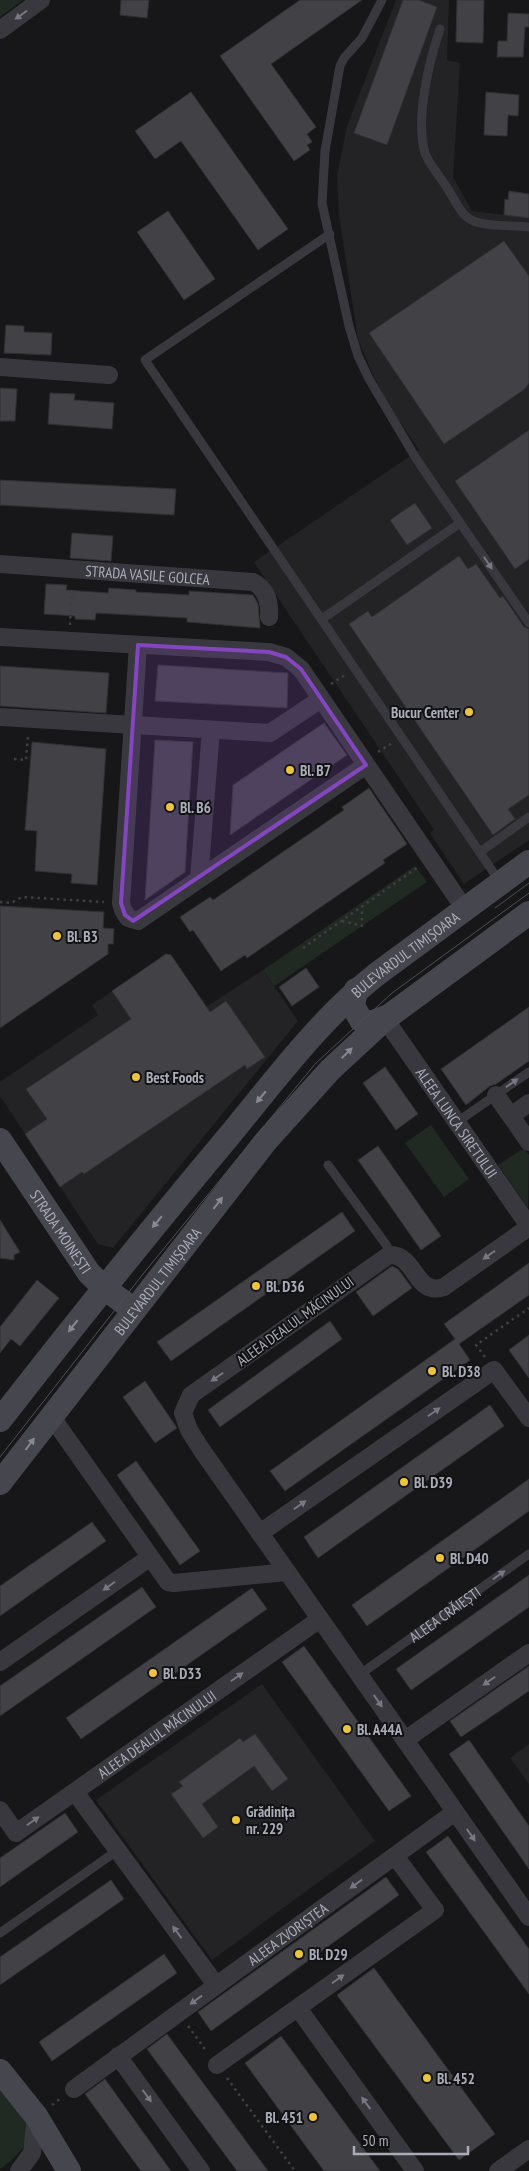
<svg xmlns="http://www.w3.org/2000/svg" width="529" height="2171" font-family="'PT Sans Narrow',sans-serif">
  <style>
    .built { fill: #232326 }
    .green { fill: #212923 }
    .building { fill: #414146; stroke: #313135 }
    .lines { fill: none; stroke-linecap: round; stroke-linejoin: round }
    .path { stroke: #3e3f45; stroke-width: 2.5; stroke-dasharray: 2.5 4; stroke-linecap: butt }
    .lane { stroke: #38383e; stroke-width: 9 }
    .street { stroke: #38383e; stroke-width: 18 }
    .secondary { stroke: #46474e; stroke-width: 24 }
    .tram { stroke: #4d4e55; stroke-width: 1 }
    .oneway { fill: #777881 }
    .oneway2 { fill: #878993 }
    .marked { fill: #8446be; fill-opacity: 0.2; stroke: #8446be; stroke-width: 4; stroke-linejoin: round }
    .poi-dot { fill: #ebc43d; stroke: #121214; stroke-width: 2 }
    .labels { text-anchor: middle; dominant-baseline: central; stroke-width: 4; stroke-linejoin: round; paint-order: stroke }
    .street-label { font-size: 15px; fill: #aaacb8; stroke: #121214 }
    .poi-label { font-size: 15px; font-weight: bold; fill: #aaacb8; stroke: #121214; text-anchor: start }
  </style>
  <rect width="100%" height="100%" fill="#171719"/>
  <!-- built -->
  <path class="built" d="M396,0H449L447,60L460,63L453,177L472,211L529,218V840L464,884L430,833L434,830L254,562L419,450L391,409L373,375L358,339L339,216L337,176L347,126Z
    M166,954L171,955L206,1007L263,970L298,1021L113,1248L98,1244L0,1096V1082L98,1015L92,1005Z
    M262,1684L375,1841L212,1960L96,1800Z
    M529,1744V1784L510,1758Z"/>
  <!-- green -->
  <path class="green" d="M0,0H23L0,17Z
    M415,866L427,882L274,986L263,970Z
    M431,1125L469,1179L444,1197L405,1143Z
    M524,1148L529,1155L528,1208L498,1165Z
    M0,2085C27,2119 46,2137 0,2169Z"/>
  <!-- building -->
  <path class="building" d="M121,0H149L147,18L120,15Z
    M300,0H362L271,64L316,127L307,134L312,142L307,145L310,150L294,161L220,56Z
    M403,0H419L437,7L387,145L354,133Z
    M457,0H484L483,43L456,42Z
    M508,13L529,14V27H525L523,57H497L498,41H507Z
    M191,92L288,229L258,250L181,141L155,159L135,131Z
    M486,92L519,95L518,116L508,115L507,136L484,135Z
    M509,191L529,194V218L504,215L505,199L508,200Z
    M168,211L215,279L184,300L137,232Z
    M504,241L529,276V383L525,389L444,444L369,333Z
    M6,325L24,326V332L52,333L51,355L4,353Z
    M0,388L17,389L15,421H0Z
    M50,393L75,394L74,400L114,403L112,429L48,424Z
    M529,430V559L515,569L455,481Z
    M0,480L176,489L174,515L0,505Z
    M415,503L432,528L407,545L390,520Z
    M72,533L113,536L111,561L70,558Z
    M459,556L468,569L476,564L500,598L503,596L524,627L529,629V795L508,809L515,819L493,835L349,624L368,611L372,617Z
    M46,584L67,585L66,590L108,593L109,588L136,590V592L189,595V591L253,595L258,604L260,628L187,622V618L96,613L95,620L75,619V616L44,614Z
    M158,665L288,673L287,708L155,701Z
    M0,666L109,673L106,713L0,706Z
    M324,723L347,755L230,835L233,785Z
    M155,740L193,742L185,872L145,900Z
    M32,742L106,749L97,885L71,883L72,874L35,871L37,831L25,830Z
    M369,788L407,844L383,860L385,863L344,891L247,958L245,955L221,971L193,930L190,932L180,917L210,897L213,900L344,810L342,807Z
    M0,906L104,912L103,928L114,929L113,944H108V954L0,1028Z
    M166,954L171,955L210,1012L226,1001L265,1057L247,1069L245,1065L84,1174L82,1172L60,1187L25,1134L47,1119L26,1089L131,1019L112,991Z
    M306,968L319,987L292,1006L279,987Z
    M529,1007V1061L496,1084L490,1086L466,1105L441,1069Z
    M385,1067L418,1114L396,1130L363,1083Z
    M378,1146L441,1236L421,1250L358,1160Z
    M342,1212L355,1231L171,1361L157,1342Z
    M0,1220L20,1252L14,1255V1260L0,1258Z
    M529,1263V1295L459,1344L470,1360L285,1491L270,1471L455,1339L444,1324Z
    M392,1266L398,1269L412,1288L373,1316L356,1292Z
    M37,1280L59,1298L20,1346L11,1339L0,1353V1327Z
    M330,1321L342,1339L220,1427L208,1410Z
    M529,1335V1378L509,1350Z
    M145,1381L177,1428L155,1443L123,1397Z
    M490,1405L504,1426L318,1558L304,1537Z
    M136,1461L200,1551L180,1565L117,1475Z
    M529,1479V1511L367,1626L352,1605Z
    M92,1522L106,1541L0,1616V1586Z
    M529,1575V1607L411,1690L396,1669Z
    M142,1587L156,1607L0,1716V1686Z
    M252,1588L267,1609L81,1739L66,1718Z
    M304,1646L411,1796L389,1811L282,1662Z
    M529,1666V1691L461,1737L450,1721Z
    M255,1734L288,1779L272,1791L254,1766L202,1804L218,1827L203,1838L171,1794L183,1786L179,1782L240,1738L243,1742Z
    M469,1740L529,1826V1869L449,1754Z
    M65,1813L78,1832L0,1887V1858Z
    M448,1836L529,1949V1994L426,1852Z
    M386,1877L399,1895L211,2031L198,2012Z
    M111,1880L124,1899L0,1985V1957Z
    M164,1954L177,1973L52,2061L39,2042Z
    M374,1968L495,2134L459,2160L337,1995Z
    M167,2034L268,2171H237L147,2049Z
    M281,2036L380,2171H324L245,2063Z
    M105,2079L171,2171H141L85,2094Z"/>
  <g class="lines">
    <!-- path -->
    <path class="path" d="M70,625L72,586
      M331,684L345,675
      M378,752L392,743
      M14,759L26,760L28,735
      M0,902L11,903L22,897L104,902
      M342,921L362,926V907
      M303,948L418,867
      M485,1357L476,1345L529,1308
      M188,2026L207,2052
      M227,2078L295,2171
      M52,2105L61,2098"/>
    <!-- lane -->
    <g class="lane">
      <path d="M382,0L362,38L344,58L340,66L325,151L322,203L349,326L358,356L369,379L417,460L529,623"/>
      <path d="M440,29C429,62 415,118 425,153C428,163 443,180 449,191C456,202 462,218 476,222C492,227 512,225 529,227"/>
      <path d="M330,234L145,360L500,882"/>
      <path d="M322,619L460,523"/>
      <path d="M480,852L529,817"/>
      <path d="M457,1122L529,1072"/>
      <path d="M328,1165L387,1246L389,1255"/>
      <path id="s1" d="M359,1675L529,1554"/>
      <path d="M0,1933L118,1850"/>
    </g>
    <!-- street -->
    <g class="street">
      <path d="M0,30L41,0"/>
      <path d="M0,367L109,375"/>
      <path id="s2" d="M0,564L253,582C267,589 270,603 269,617"/>
      <path d="M0,637L269,652L286,657L301,669L464,908"/>
      <path d="M138,645L121,903L123,910L128,918L138,921L366,765"/>
      <path d="M0,717L270,733L321,699"/>
      <path d="M199,879L211,730"/>
      <path id="s3" d="M385,1019L529,1226"/>
      <path d="M496,1095L529,1142"/>
      <path d="M511,1116L529,1103"/>
      <path d="M529,1227L444,1287C414,1297 417,1254 389,1255L191,1395L183,1413L189,1430L201,1449L529,1917"/>
      <path d="M51,1416L168,1582L174,1583L287,1572"/>
      <path d="M260,1533L494,1370L529,1418"/>
      <path d="M0,1662L149,1558"/>
      <path d="M405,1740L529,1653"/>
      <path d="M75,1792L216,1985"/>
      <path id="s4" d="M0,1810L16,1833L320,1619"/>
      <path d="M298,2008L415,2171"/>
      <path d="M118,2056L201,2171"/>
      <path d="M217,2065L435,1910L395,1856"/>
      <path id="s5" d="M74,2089L455,1812"/>
      <path d="M19,2171L32,2153L36,2116"/>
      <path d="M498,2171L529,2149"/>
    </g>
    <!-- secondary -->
    <g class="secondary">
      <path d="M356,990L353,1006L361,1020L371,1023L389,1016"/>
      <path id="s6" d="M0,1140L89,1273L103,1287L134,1310"/>
      <path id="s7" d="M0,1420C75,1324 151,1229 229,1136C275,1080 320,1019 377,974L529,862"/>
      <path id="s8" d="M0,1483L266,1141L330,1070L385,1019L529,913"/>
      <path d="M0,2071L36,2116L69,2171"/>
    </g>
    <!-- tram -->
    <path class="tram" d="M495,908L529,883
      M0,1457L143,1274L315,1064L392,993L529,893"/>
  </g>
  <!-- one-way arrows -->
  <defs><path id="oneway-solid" d="M-6-.8H1V-3.2L6.5 0L1 3.2V.8H-6Z" transform="scale(1.25)"/></defs>
  <g class="oneway">
    <use href="#oneway-solid" transform="translate(21 15) rotate(144)"/>
    <use href="#oneway-solid" transform="translate(488 563) rotate(56)"/>
    <use href="#oneway-solid" transform="translate(512 1083) rotate(-35)"/>
    <use href="#oneway-solid" transform="translate(489 1255) rotate(145)"/>
    <use href="#oneway-solid" transform="translate(217 1377) rotate(145)"/>
    <use href="#oneway-solid" transform="translate(434 1412) rotate(-35)"/>
    <use href="#oneway-solid" transform="translate(300 1505) rotate(-35)"/>
    <use href="#oneway-solid" transform="translate(499 1575) rotate(-36)"/>
    <use href="#oneway-solid" transform="translate(109 1586) rotate(145)"/>
    <use href="#oneway-solid" transform="translate(237 1677) rotate(-35)"/>
    <use href="#oneway-solid" transform="translate(489 1681) rotate(145)"/>
    <use href="#oneway-solid" transform="translate(378 1701) rotate(55)"/>
    <use href="#oneway-solid" transform="translate(33 1821) rotate(-35)"/>
    <use href="#oneway-solid" transform="translate(471 1835) rotate(55)"/>
    <use href="#oneway-solid" transform="translate(356 1884) rotate(144)"/>
    <use href="#oneway-solid" transform="translate(177 1932) rotate(-126)"/>
    <use href="#oneway-solid" transform="translate(338 1979) rotate(-35)"/>
    <use href="#oneway-solid" transform="translate(196 2000) rotate(144)"/>
    <use href="#oneway-solid" transform="translate(147 2096) rotate(54)"/>
    <use href="#oneway-solid" transform="translate(366 2103) rotate(-126)"/>
  </g>
  <g class="oneway2">
    <use href="#oneway-solid" transform="translate(347 1053) rotate(-44)"/>
    <use href="#oneway-solid" transform="translate(261 1097) rotate(130)"/>
    <use href="#oneway-solid" transform="translate(218 1203) rotate(-52)"/>
    <use href="#oneway-solid" transform="translate(157 1222) rotate(130)"/>
    <use href="#oneway-solid" transform="translate(73 1326) rotate(128)"/>
    <use href="#oneway-solid" transform="translate(30 1444) rotate(-53)"/>
  </g>
  <!-- marked area -->
  <path class="marked" d="M138,645L269,652L286,657L301,669L366,765L133,921L125,915L121,903Z"/>
  <!-- markers -->
  <g class="poi-dot">
    <circle cx="469" cy="712" r="5"/>
    <circle cx="290" cy="770" r="5"/>
    <circle cx="170" cy="807" r="5"/>
    <circle cx="57" cy="936" r="5"/>
    <circle cx="136" cy="1077" r="5"/>
    <circle cx="256" cy="1286" r="5"/>
    <circle cx="432" cy="1371" r="5"/>
    <circle cx="404" cy="1482" r="5"/>
    <circle cx="440" cy="1558" r="5"/>
    <circle cx="153" cy="1673" r="5"/>
    <circle cx="347" cy="1729" r="5"/>
    <circle cx="236" cy="1820" r="5"/>
    <circle cx="299" cy="1954" r="5"/>
    <circle cx="427" cy="2078" r="5"/>
    <circle cx="313" cy="2117" r="5"/>
  </g>
  <g class="labels">
    <!-- street labels -->
    <g class="street-label">
      <text stroke="none"><textPath href="#s2" startOffset="148">STRADA VASILE GOLCEA</textPath></text>
      <text stroke="none"><textPath href="#s7" startOffset="619">BULEVARDUL TIMIȘOARA</textPath></text>
      <text stroke="none"><textPath href="#s3" startOffset="126">ALEEA LUNCA SIRETULUI</textPath></text>
      <text stroke="none"><textPath href="#s6" startOffset="110">STRADA MOINEȘTI</textPath></text>
      <text stroke="none"><textPath href="#s8" startOffset="256">BULEVARDUL TIMIȘOARA</textPath></text>
      <text transform="translate(295 1321) rotate(-36)">ALEEA DEALUL MĂCINULUI</text>
      <text stroke="none"><textPath href="#s1" startOffset="105">ALEEA CRĂIEȘTI</textPath></text>
      <text stroke="none"><textPath href="#s4" startOffset="200">ALEEA DEALUL MĂCINULUI</textPath></text>
      <text stroke="none"><textPath href="#s5" startOffset="264">ALEEA ZVORIȘTEA</textPath></text>
    </g>
    <!-- poi labels -->
    <g class="poi-label">
      <text x="459" y="712" text-anchor="end">Bucur Center</text>
      <text x="300" y="770">Bl. B7</text>
      <text x="180" y="807">Bl. B6</text>
      <text x="67" y="936">Bl. B3</text>
      <text x="146" y="1077">Best Foods</text>
      <text x="266" y="1286">Bl. D36</text>
      <text x="442" y="1371">Bl. D38</text>
      <text x="414" y="1482">Bl. D39</text>
      <text x="450" y="1558">Bl. D40</text>
      <text x="163" y="1673">Bl. D33</text>
      <text x="357" y="1729">Bl. A44A</text>
      <text x="246" y="1811">Grădinița<tspan x="246" dy="17">nr. 229</tspan></text>
      <text x="309" y="1954">Bl. D29</text>
      <text x="437" y="2078">Bl. 452</text>
      <text x="303" y="2117" text-anchor="end">Bl. 451</text>
    </g>
  </g>
  <!-- scale -->
  <path d="M354 2146v8h114v-8" fill="none" stroke="#aaacb8" stroke-width="2.5"/>
  <text x="362" y="2146" font-size="15" fill="#aaacb8" stroke="#121214" stroke-width="4" paint-order="stroke">50 m</text>
</svg>
